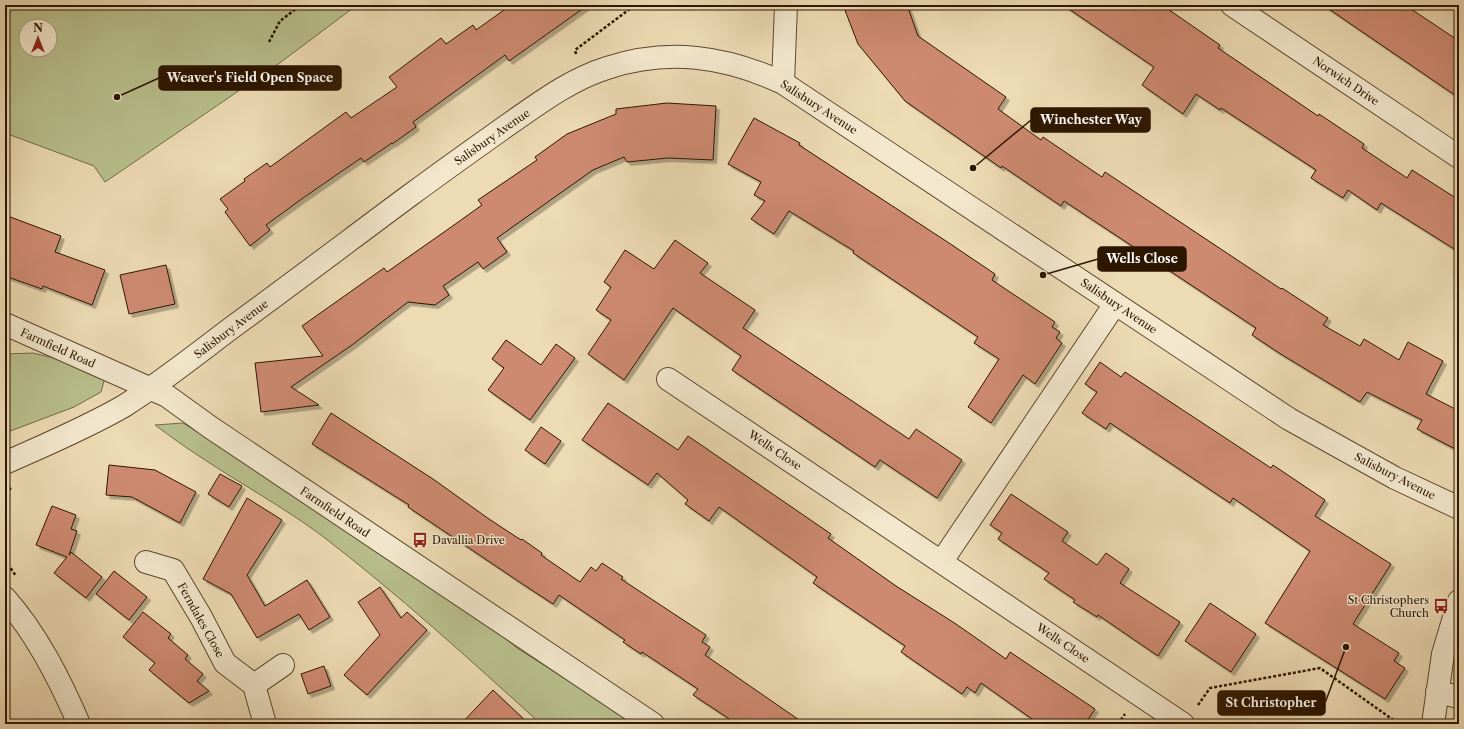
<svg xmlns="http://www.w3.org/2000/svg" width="1464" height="729" font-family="'Libre Caslon Text',serif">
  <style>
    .green { fill: #b8c08d; stroke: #726b46; fill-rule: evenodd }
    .building { fill: #ce8a71; stroke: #2c1600; filter: url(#shadow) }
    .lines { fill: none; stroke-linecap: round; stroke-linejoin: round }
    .minor-casing { stroke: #5c472d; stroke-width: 24 }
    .path { stroke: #2c1600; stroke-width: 2.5; stroke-dasharray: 3 2; stroke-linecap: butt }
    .minor { stroke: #f3e8ce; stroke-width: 22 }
    .labels { text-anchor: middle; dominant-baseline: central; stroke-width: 3; stroke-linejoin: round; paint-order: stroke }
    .street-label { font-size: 11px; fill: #2c1600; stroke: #f3e8ce }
    .poi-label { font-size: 11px; fill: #2c1600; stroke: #f3e8ce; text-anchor: start }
    .leader { fill: none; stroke: #2c1600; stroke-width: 1.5 }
    .callout-dot { fill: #2c1600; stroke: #f3e8ce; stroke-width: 1.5 }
    .callout { fill: #2c1600; stroke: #2c1600; stroke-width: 1.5 }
    .callout-label { font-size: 12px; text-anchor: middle; font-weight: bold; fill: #fff }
  </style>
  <defs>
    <filter id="shadow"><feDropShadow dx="3.5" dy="3.5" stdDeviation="0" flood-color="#0004"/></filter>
  </defs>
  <rect width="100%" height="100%" fill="#eddbb4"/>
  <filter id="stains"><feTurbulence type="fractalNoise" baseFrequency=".005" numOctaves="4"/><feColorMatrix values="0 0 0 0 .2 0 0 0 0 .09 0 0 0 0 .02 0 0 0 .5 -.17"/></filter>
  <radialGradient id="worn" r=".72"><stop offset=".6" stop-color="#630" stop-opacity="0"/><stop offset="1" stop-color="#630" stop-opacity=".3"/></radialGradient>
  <!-- green -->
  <path class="green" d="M5,5H357L281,62L105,182L94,166L5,133ZM26,26H50V50H26Z
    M33,353L95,368L104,381L101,392L74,407L5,433V354Z
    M183,423L259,470L458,599L517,648L636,724H541C469,659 398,594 321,535C283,507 241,484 202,458C186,448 170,436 155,425Z"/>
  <!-- building -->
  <path class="building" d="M511,5H588L509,61L505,55L413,122L416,127L392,144V143L364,162L361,158L303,198L266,225L270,230L250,246L225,212L228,209L220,199L245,181L244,179L267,163L270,167L346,112L351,118L397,87L389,77L441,38L446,44L473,25L476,30Z
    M843,5H907L918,36L1006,97L998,109L1041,140L1043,137L1102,177L1105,172L1281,289L1282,288L1328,318L1323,325L1360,346L1364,339L1399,360L1408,342L1443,361L1426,394L1459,411V451L1417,429L1422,420L1367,392L1360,402L1279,353L1252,335L1256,328L1064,201L1061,206L1002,166L1001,168L905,101L858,44Z
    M1063,5H1162L1220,45L1218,48L1318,116L1319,114L1364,144L1362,148L1407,178L1412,170L1459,200V252L1381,203L1377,210L1348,190L1343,198L1311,178L1316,170L1221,108L1220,110L1196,94L1183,114L1142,85L1154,67Z
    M1323,5H1405L1459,41V98Z
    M667,103L716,106L713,160L668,158L627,162L624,157L593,170L497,238L507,252L483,269L478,262L443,286L449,295L435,305L408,302L352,345L291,387L319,405L261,412L255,363L323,356L302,326L384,268L387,272L447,230L482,205L478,200L537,160L535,157L567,134L616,114V109Z
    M754,118L800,143L799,145L949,243L995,274L992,280L1055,322L1052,327L1060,332L1056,338L1062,343L1035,384L1023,375L991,423L968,407L999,359L974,343L978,337L853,253L854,251L789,211L774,234L751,219L765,201L754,195L761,182L728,164Z
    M5,215L61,236L55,252L105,270L92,305L43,286L42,289L5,276Z
    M675,240L708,263L700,273L755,310L743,328L909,439L916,429L962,460L937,498L880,460L875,467L732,370L741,356L673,308L624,380L588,354L611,320L596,310L611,287L604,282L625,250L654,269Z
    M166,265L175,304L129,314L120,275Z
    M506,340L541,365L556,344L575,358L530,420L488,390L504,368L492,359Z
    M1100,362L1121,377L1125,372L1271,468L1273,465L1325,500L1315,516L1391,564L1353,624L1399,653L1394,661L1405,668L1385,699L1265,623L1310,551L1233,498L1230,503L1110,423L1106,429L1082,413L1097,392L1085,384Z
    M608,403L678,450L688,436L831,534L828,538L896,586L956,624L1006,659L1010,652L1095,709L1085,724H1039L981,683L975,693L967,687L962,694L901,652L905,646L813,583L817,577L719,507L709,521L685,504L688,500L657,473L648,485L582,440Z
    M331,413L433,479L489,519L521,540L522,539L542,553L541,555L580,582L591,567L596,571L602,563L623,577L621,579L706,635L702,642L710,647L705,655L805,724H737L693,695L698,689L642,652L641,654L623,642L625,640L559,595L553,604L521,583L408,507L409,505L312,444Z
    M541,427L561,441L545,464L525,450Z
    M109,465L155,470L196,492L180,523L132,497L106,495Z
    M220,474L242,486L229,507L208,494Z
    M1011,494L1068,532L1062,541L1097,565L1106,553L1129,569L1120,583L1180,622L1158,656L1098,615L1097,617L1073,602L1075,600L1044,579L1049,573L998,539L1002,533L990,525Z
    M247,498L282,520L247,575L265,606L307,580L330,617L309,630L299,614L257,638L231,594L203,579Z
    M52,506L76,515L71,529L77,531L69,555L71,552L102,577L86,598L54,573L67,557L36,545Z
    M114,571L147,597L129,620L96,594Z
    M380,587L401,618L407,612L427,630L367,695L344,675L380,635L358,602Z
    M1210,603L1256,634L1231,672L1185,641Z
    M143,612L171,634L168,638L188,655L185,659L203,674L197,681L209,691L189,703L149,670L155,663L123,637Z
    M324,666L331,686L308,694L301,674Z
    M493,690L529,724H461Z"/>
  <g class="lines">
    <defs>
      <path id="minor" d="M1232,5L1459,157
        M783,83L786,5
        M5,324L167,396L210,427L653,724
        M668,379L1183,724
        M5,463C45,445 86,428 124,406C162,382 198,353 234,326C293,283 351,239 409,196C443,171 478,146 512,122C542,101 572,79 607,68C668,48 725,56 783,83L1289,419L1395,478L1459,508
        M942,561L1115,304
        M146,562L173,570L201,617L225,663L254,685L265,724
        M5,598C37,634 60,680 79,724
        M254,685L283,665
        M1437,692L1459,697
        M1433,724L1443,654L1459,601"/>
    </defs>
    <!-- minor casing -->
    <use href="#minor" class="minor-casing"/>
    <!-- path -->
    <path class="path" d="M269,42L280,21L301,5
      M576,54L575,50L635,5
      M5,493L11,488
      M5,560L16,576
      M1198,705L1210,688L1320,668L1399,724
      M1118,724L1125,714"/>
    <!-- minor -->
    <use href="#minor" class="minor"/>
  </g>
  <!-- icons -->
  <defs>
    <symbol id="bus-bare" viewBox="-9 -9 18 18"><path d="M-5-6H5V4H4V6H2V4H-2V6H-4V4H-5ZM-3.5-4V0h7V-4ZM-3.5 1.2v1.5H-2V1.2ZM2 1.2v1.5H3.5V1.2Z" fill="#8f2418" stroke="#f3e8ce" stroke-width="2.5" paint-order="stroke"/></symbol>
  </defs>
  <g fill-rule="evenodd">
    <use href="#bus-bare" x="409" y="529" width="22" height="22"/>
    <use href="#bus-bare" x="1430" y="595" width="22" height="22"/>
  </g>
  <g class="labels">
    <!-- street labels -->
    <g class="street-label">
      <text transform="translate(1346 81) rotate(34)">Norwich Drive</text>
      <text transform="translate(819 107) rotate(33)">Salisbury Avenue</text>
      <text transform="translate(492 137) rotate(-35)">Salisbury Avenue</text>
      <text transform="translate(1119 306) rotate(34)">Salisbury Avenue</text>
      <text transform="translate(231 329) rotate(-37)">Salisbury Avenue</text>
      <text transform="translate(58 348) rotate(24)">Farmfield Road</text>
      <text transform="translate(775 450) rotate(34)">Wells Close</text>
      <text transform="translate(1395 476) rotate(27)">Salisbury Avenue</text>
      <text transform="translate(335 512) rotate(34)">Farmfield Road</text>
      <text transform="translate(201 620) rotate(61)">Ferndales Close</text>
      <text transform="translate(1063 643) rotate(34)">Wells Close</text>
    </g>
    <!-- poi labels -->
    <g class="poi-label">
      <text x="432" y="540">Davallia Drive</text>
      <text x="1429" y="600" text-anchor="end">St Christophers<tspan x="1429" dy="13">Church</tspan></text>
    </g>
  </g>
  <!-- callouts -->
  <path class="leader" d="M117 97L159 78M973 168L1031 120M1043 275L1098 259M1346 647L1325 703"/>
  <g class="callout-dot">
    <circle cx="117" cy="97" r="4"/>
    <circle cx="973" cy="168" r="4"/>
    <circle cx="1043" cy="275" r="4"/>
    <circle cx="1346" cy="647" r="4"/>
  </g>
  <g class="callout">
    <rect x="159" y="66" width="182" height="24" rx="4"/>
    <rect x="1031" y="108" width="119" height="24" rx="4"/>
    <rect x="1098" y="247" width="88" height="24" rx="4"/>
    <rect x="1218" y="691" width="107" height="24" rx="4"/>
  </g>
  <g class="callout-label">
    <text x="250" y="82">Weaver's Field Open Space</text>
    <text x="1091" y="124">Winchester Way</text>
    <text x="1142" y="263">Wells Close</text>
    <text x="1271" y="707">St Christopher</text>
  </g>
  <!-- margin -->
  <rect width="1464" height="729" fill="none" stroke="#eddbb4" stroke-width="20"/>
  <rect x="6" y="6" width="1452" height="717" fill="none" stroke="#2c1600" stroke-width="2"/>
  <rect x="10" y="10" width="1444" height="709" fill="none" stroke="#2c1600"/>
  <!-- north arrow -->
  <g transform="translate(38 38)"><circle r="19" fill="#f3e8ce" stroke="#a3947c"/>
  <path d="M0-3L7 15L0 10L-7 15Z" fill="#8f2418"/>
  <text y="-6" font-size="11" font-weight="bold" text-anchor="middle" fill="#2c1600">N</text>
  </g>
  <rect width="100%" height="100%" filter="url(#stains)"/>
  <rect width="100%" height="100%" fill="url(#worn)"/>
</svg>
